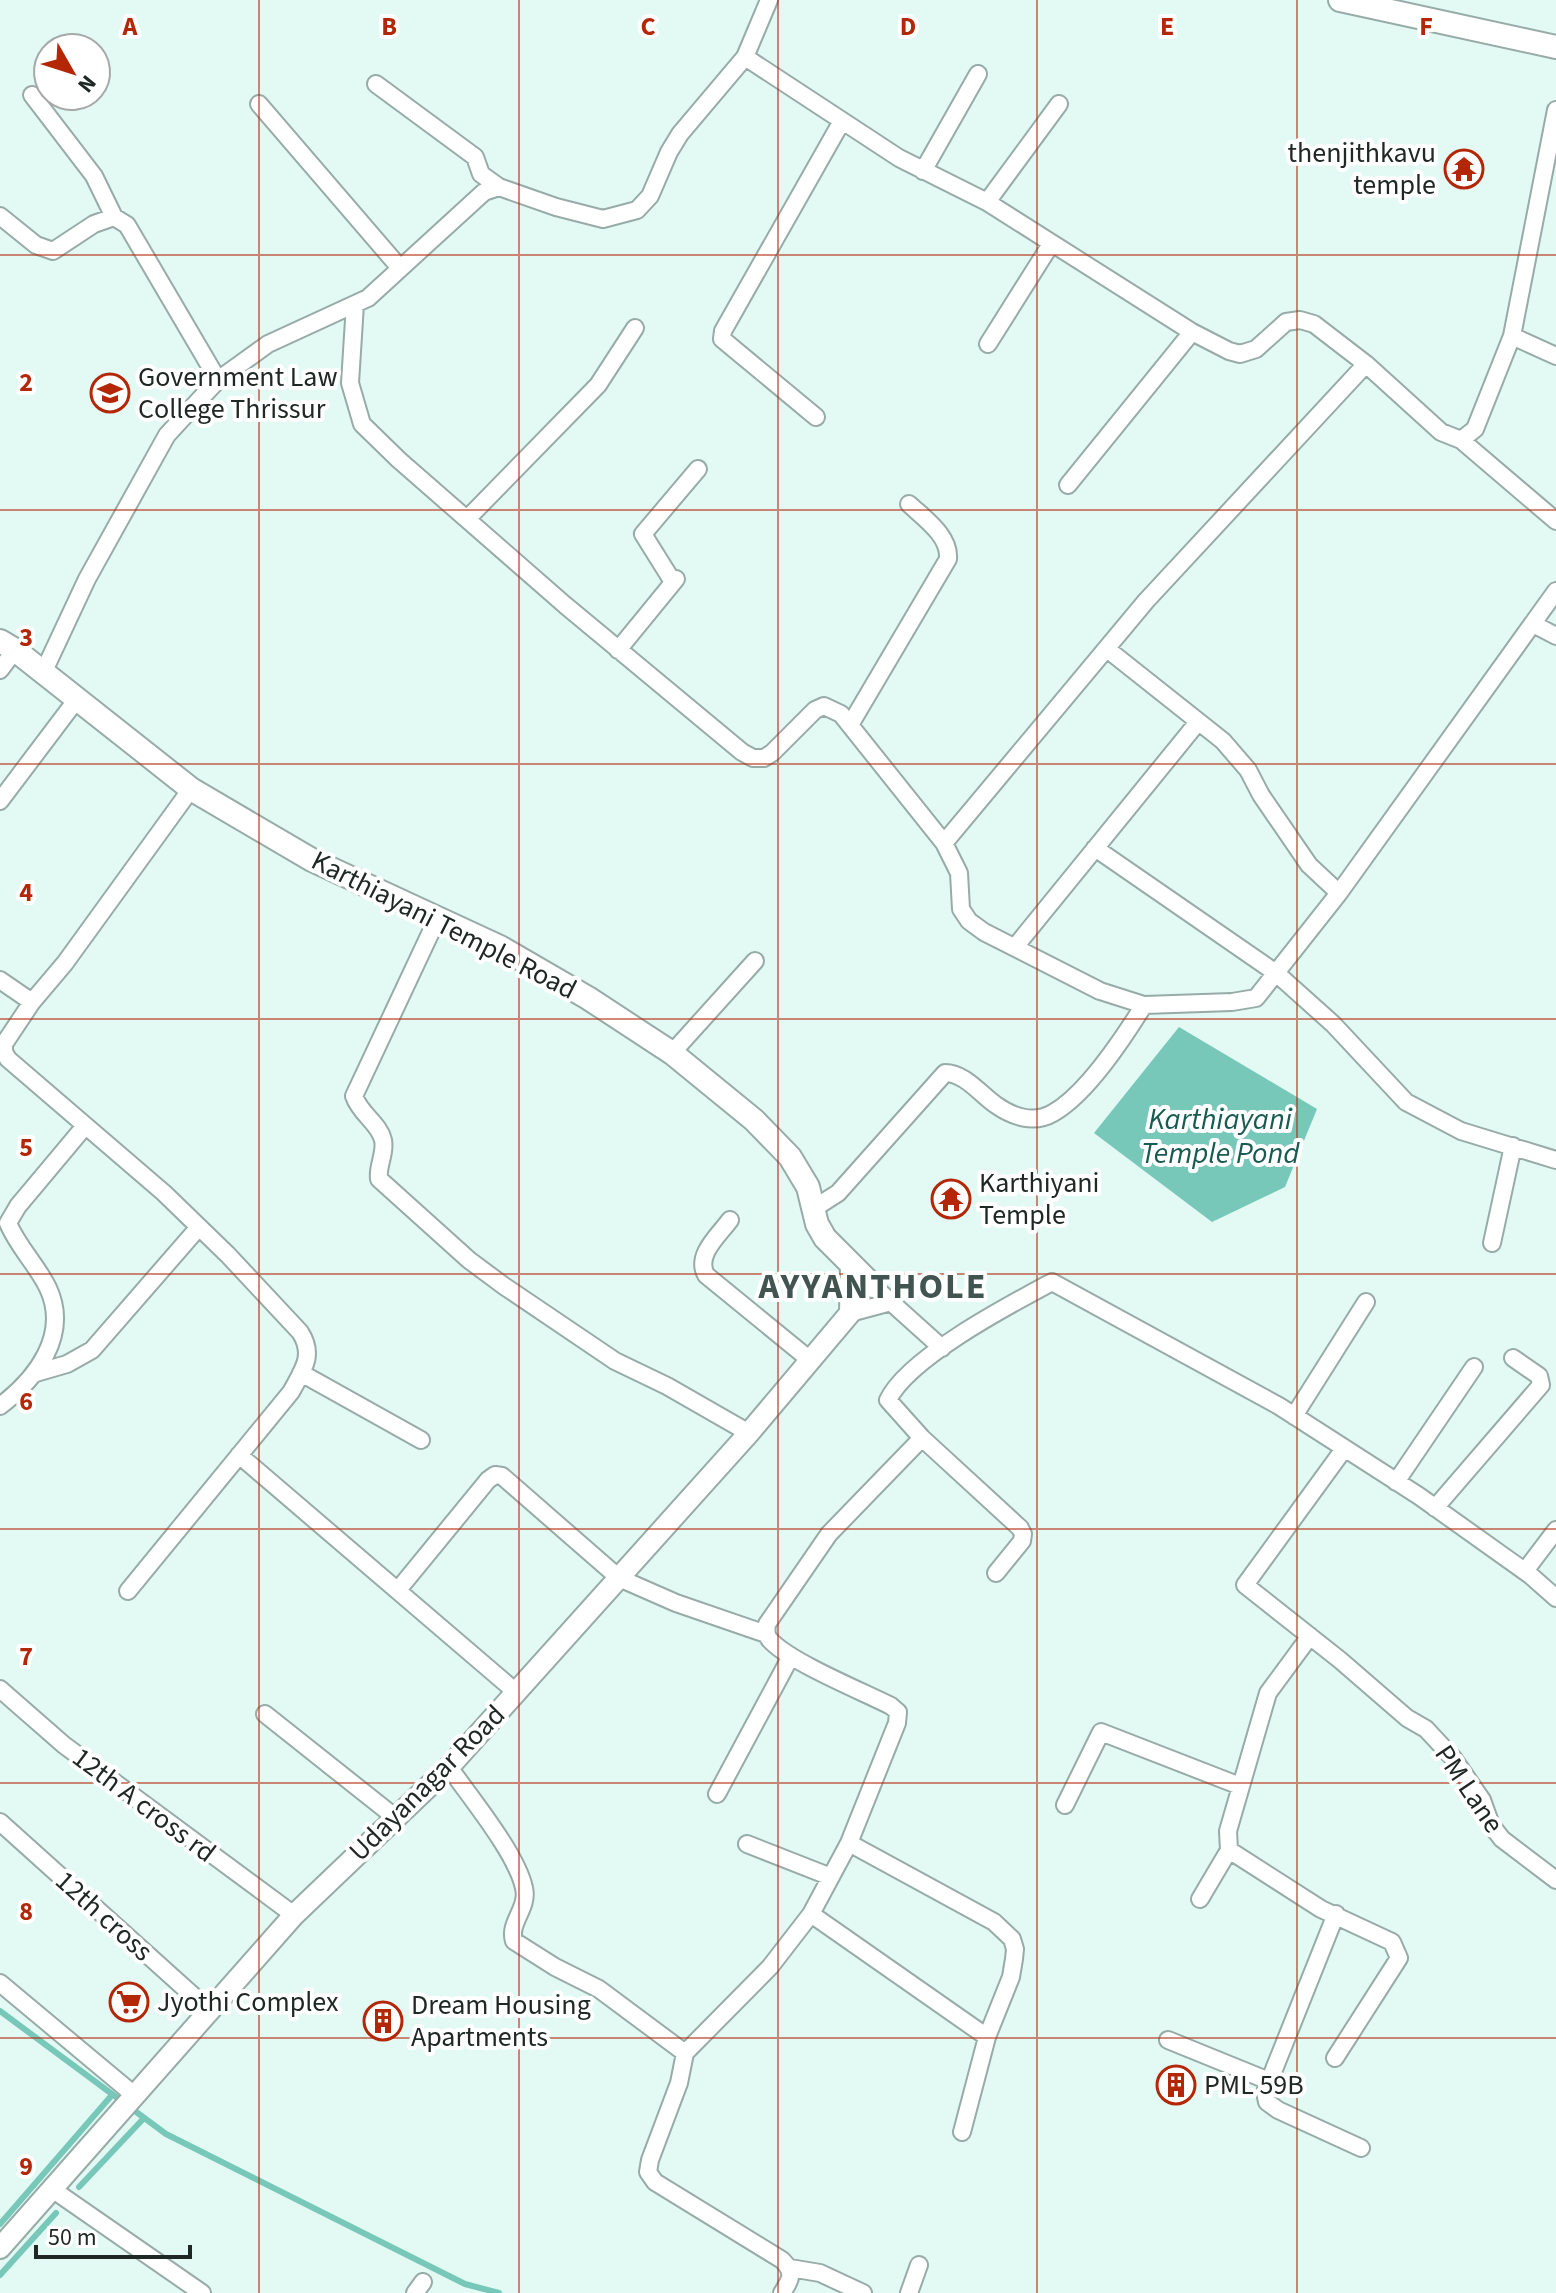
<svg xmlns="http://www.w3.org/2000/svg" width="1556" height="2293" font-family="'Source Sans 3',sans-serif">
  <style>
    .water { fill: #77c8b9 }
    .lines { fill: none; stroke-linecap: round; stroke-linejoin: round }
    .stream { stroke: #77c8b9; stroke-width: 6 }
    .minor-casing { stroke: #97aba7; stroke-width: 20 }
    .tertiary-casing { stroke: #97aba7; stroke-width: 24 }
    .secondary-casing { stroke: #97aba7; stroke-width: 26 }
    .minor { stroke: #fff; stroke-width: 16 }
    .tertiary { stroke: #fff; stroke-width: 20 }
    .secondary { stroke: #fff; stroke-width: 22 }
    .grid { fill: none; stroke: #b32706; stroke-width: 2; stroke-opacity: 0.55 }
    .labels { text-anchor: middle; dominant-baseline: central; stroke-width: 8; stroke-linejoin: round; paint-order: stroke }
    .poi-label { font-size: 28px; fill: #202826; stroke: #fff; text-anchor: start }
    .street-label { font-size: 28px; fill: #202826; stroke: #fff }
    .water-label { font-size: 30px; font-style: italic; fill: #185b51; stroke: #fff }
    .district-label { font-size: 36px; font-weight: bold; letter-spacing: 2px; fill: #415450; stroke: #fff }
    .grid-label { font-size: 26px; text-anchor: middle; font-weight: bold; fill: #b32706; stroke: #fff; stroke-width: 8; stroke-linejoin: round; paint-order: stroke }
  </style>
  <rect width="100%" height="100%" fill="#e3f9f4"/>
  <!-- water -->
  <path class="water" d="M1179,1027L1317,1109L1285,1187L1212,1222L1094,1133Z"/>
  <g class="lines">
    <!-- stream -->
    <path class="stream" d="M0,2011L166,2134L465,2284L499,2293
      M79,2187L144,2118
      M0,2224L112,2095
      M0,2275L56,2213"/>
    <defs>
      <path id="minor" d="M745,57L899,158L987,202L1192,332L1229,351L1240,354L1256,349L1286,322L1300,320L1314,324L1366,364L1441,432L1461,440L1556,521
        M376,84L475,157L481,174L499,187
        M32,95L94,176L114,217
        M259,104L400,268
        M923,171L978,74
        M987,202L1059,104
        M0,216L36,245L53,251L94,224L114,217L127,225L218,380
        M355,304L350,383L362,424L399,460L565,605L742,752L753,758H764L772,753L815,710L824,706L841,714L944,843L959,873L961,909L969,921L984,932L1100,991L1144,1005L1232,1002L1256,998L1339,893L1556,591
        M1512,336L1556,356
        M988,344L1051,244
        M816,417L722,339L723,331L842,121
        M1461,440L1475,429L1512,336L1556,110
        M1068,485L1192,332
        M467,519L598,385L635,328
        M673,582L643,534L698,469
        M1533,624L1556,636
        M1107,649L1223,741L1248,770L1261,795L1309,865L1339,893
        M618,650L676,579
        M0,670L15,650
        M43,673L87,579L167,435L201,398L218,380L268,344L368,298L484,192L499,187L556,207L603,219L637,210L650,196L669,152L680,134L745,57L769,0
        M850,725L948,559C950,536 925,519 909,504
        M0,801L77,699
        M944,843L1146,601L1366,364
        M1095,848L1276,973L1333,1024L1406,1102L1461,1131L1556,1160
        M437,919L354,1096C360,1114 379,1123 383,1140C386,1153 377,1166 379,1179L469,1260L504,1286L615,1361L667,1386L749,1433
        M1015,947L1198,722
        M0,980L32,1002
        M672,1053L755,961
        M813,1209L838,1193L945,1073C965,1073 980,1094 996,1105C1013,1117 1034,1124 1053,1113C1087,1094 1124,1037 1144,1005
        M730,1220C719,1235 695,1255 706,1275L810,1360
        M1492,1243L1513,1146
        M873,1286L942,1348
        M850,1313L891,1302
        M36,1373L67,1364L92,1350L199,1227
        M301,1373L421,1440
        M0,1406C36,1379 70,1335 48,1288C37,1265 18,1247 8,1223L18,1206L85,1126
        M1294,1416L1366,1302
        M922,1438L888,1400C908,1358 1009,1305 1052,1282L1279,1406L1419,1496L1530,1575L1556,1598
        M1344,1449L1245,1585L1340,1660L1407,1718L1426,1729L1453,1758L1482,1800L1491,1825L1502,1839L1556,1880
        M239,1455L516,1692
        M1396,1482L1474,1367
        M1435,1508L1541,1385L1539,1376L1513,1358
        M1525,1571L1556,1530
        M398,1590L488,1480L495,1475L502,1476L619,1578L676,1603L766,1634
        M128,1591L291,1392C303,1370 315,1355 300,1332L228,1255L164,1193L8,1059L4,1052V1044L32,1002L65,963L191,789
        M1310,1636L1268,1693L1228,1831L1229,1850L1321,1909L1392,1942L1399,1958L1335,2058
        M0,1689L64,1745L294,1915
        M265,1714L396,1818
        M449,1767C470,1797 517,1854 524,1888C529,1908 508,1923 514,1941L555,1967L599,1989L685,2053L679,2083L650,2160L648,2172L655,2182L782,2260C795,2273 791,2279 782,2293
        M717,1794L791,1656
        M1065,1805L1101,1732L1240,1786
        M0,1822L209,2010
        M849,1843L994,1922L1012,1939L1015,1949L1014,1959L1011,1977L987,2037L962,2132
        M747,1844L831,1877
        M1200,1899L1229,1850
        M1336,1914L1265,2092L1267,2102L1278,2110L1361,2148
        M0,1983L133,2094
        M987,2037L811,1914L849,1843L897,1723L898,1712L891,1706C861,1691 793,1663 772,1642C766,1637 766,1632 767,1624L829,1534L922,1438L1020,1528L1023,1534L1022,1541L996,1573
        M1168,2040L1269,2081
        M685,2053L770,1967L811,1914
        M52,2189L202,2293
        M790,2268L820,2273L863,2293
        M415,2293L423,2282
        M909,2293L919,2265"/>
      <path id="tertiary" d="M850,1313L851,1265
        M0,2248L294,1915L449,1767L749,1433L851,1312"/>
      <path id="secondary" d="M1340,0L1556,47
        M0,641L15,650L191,789L312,860L500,947L588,998L672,1053L754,1120L790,1157L808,1187L817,1224L825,1238L873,1286"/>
    </defs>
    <!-- minor casing -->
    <use href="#minor" class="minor-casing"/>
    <!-- tertiary casing -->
    <use href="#tertiary" class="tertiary-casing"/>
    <!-- secondary casing -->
    <use href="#secondary" class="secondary-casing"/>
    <!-- minor -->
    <use href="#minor" class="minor"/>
    <!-- tertiary -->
    <use href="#tertiary" class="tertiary"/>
    <!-- secondary -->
    <use href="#secondary" class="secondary"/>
  </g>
  <!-- grid -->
  <path class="grid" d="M259,0V2293M519,0V2293M778,0V2293M1037,0V2293M1297,0V2293M0,255H1556M0,510H1556M0,764H1556M0,1019H1556M0,1274H1556M0,1529H1556M0,1783H1556M0,2038H1556"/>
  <!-- icons -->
  <defs>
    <symbol id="temple-ring" viewBox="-11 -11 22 22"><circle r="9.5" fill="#fff" stroke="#b32706" stroke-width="1.5"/><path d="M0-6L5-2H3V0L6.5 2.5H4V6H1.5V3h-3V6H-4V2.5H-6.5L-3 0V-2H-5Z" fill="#b32706"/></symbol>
    <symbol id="university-ring" viewBox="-11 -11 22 22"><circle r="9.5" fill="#fff" stroke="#b32706" stroke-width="1.5"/><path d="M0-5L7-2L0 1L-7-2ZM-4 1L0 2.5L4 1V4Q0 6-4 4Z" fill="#b32706"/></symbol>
    <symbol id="supermarket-ring" viewBox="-11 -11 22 22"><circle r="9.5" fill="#fff" stroke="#b32706" stroke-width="1.5"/><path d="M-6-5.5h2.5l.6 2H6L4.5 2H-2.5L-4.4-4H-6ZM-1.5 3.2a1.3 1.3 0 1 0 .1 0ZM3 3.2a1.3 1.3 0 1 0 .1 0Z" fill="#b32706"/></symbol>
    <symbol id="building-ring" viewBox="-11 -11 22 22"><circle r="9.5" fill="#fff" stroke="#b32706" stroke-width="1.5"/><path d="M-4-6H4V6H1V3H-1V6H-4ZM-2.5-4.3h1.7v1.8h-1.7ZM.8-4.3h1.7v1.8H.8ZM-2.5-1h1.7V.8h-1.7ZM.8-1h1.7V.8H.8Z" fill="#b32706"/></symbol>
  </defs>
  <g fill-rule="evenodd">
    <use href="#temple-ring" x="1442" y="147" width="44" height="44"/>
    <use href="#university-ring" x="88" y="371" width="44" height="44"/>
    <use href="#temple-ring" x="929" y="1177" width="44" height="44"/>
    <use href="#supermarket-ring" x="107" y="1980" width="44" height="44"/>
    <use href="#building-ring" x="361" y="1999" width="44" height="44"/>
    <use href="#building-ring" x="1154" y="2063" width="44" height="44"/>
  </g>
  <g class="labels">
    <!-- poi labels -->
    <g class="poi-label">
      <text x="1436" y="153" text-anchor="end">thenjithkavu<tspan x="1436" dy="32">temple</tspan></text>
      <text x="138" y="377">Government Law<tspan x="138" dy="32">College Thrissur</tspan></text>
      <text x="979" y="1183">Karthiyani<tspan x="979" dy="32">Temple</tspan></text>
      <text x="157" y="2002">Jyothi Complex</text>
      <text x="411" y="2005">Dream Housing<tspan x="411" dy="32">Apartments</tspan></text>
      <text x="1204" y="2085">PML 59B</text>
    </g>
    <!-- street labels -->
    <g class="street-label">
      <text transform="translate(444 925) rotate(27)">Karthiayani Temple Road</text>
      <text transform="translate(427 1783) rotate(-45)">Udayanagar Road</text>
      <text transform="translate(1469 1789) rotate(56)">PM Lane</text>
      <text transform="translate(144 1805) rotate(37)">12th A cross rd</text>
      <text transform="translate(104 1916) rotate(42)">12th cross</text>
    </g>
    <!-- water labels -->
    <g class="water-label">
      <text x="1220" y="1119">Karthiayani<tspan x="1220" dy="34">Temple Pond</tspan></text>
    </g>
    <!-- district labels -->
    <g class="district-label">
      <text x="873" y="1286">AYYANTHOLE</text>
    </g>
  </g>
  <g class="grid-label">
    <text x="130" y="35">A</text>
    <text x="389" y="35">B</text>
    <text x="648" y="35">C</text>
    <text x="908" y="35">D</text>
    <text x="1167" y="35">E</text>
    <text x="1426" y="35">F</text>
    <text x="26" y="391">2</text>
    <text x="26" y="646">3</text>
    <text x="26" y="901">4</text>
    <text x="26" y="1156">5</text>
    <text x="26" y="1410">6</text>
    <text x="26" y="1665">7</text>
    <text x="26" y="1920">8</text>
    <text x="26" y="2175">9</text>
  </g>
  <!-- north arrow -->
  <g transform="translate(72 72) rotate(129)"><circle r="38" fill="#ffffff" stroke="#a6a9a8" stroke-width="2"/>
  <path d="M0-6L14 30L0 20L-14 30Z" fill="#b32706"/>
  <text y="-12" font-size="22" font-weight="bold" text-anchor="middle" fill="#202826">N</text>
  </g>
  <!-- scale -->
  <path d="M36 2245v12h154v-12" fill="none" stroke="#202826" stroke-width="4"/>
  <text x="48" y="2245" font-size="24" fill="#202826" stroke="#ffffff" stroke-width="6" paint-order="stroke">50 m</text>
</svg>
